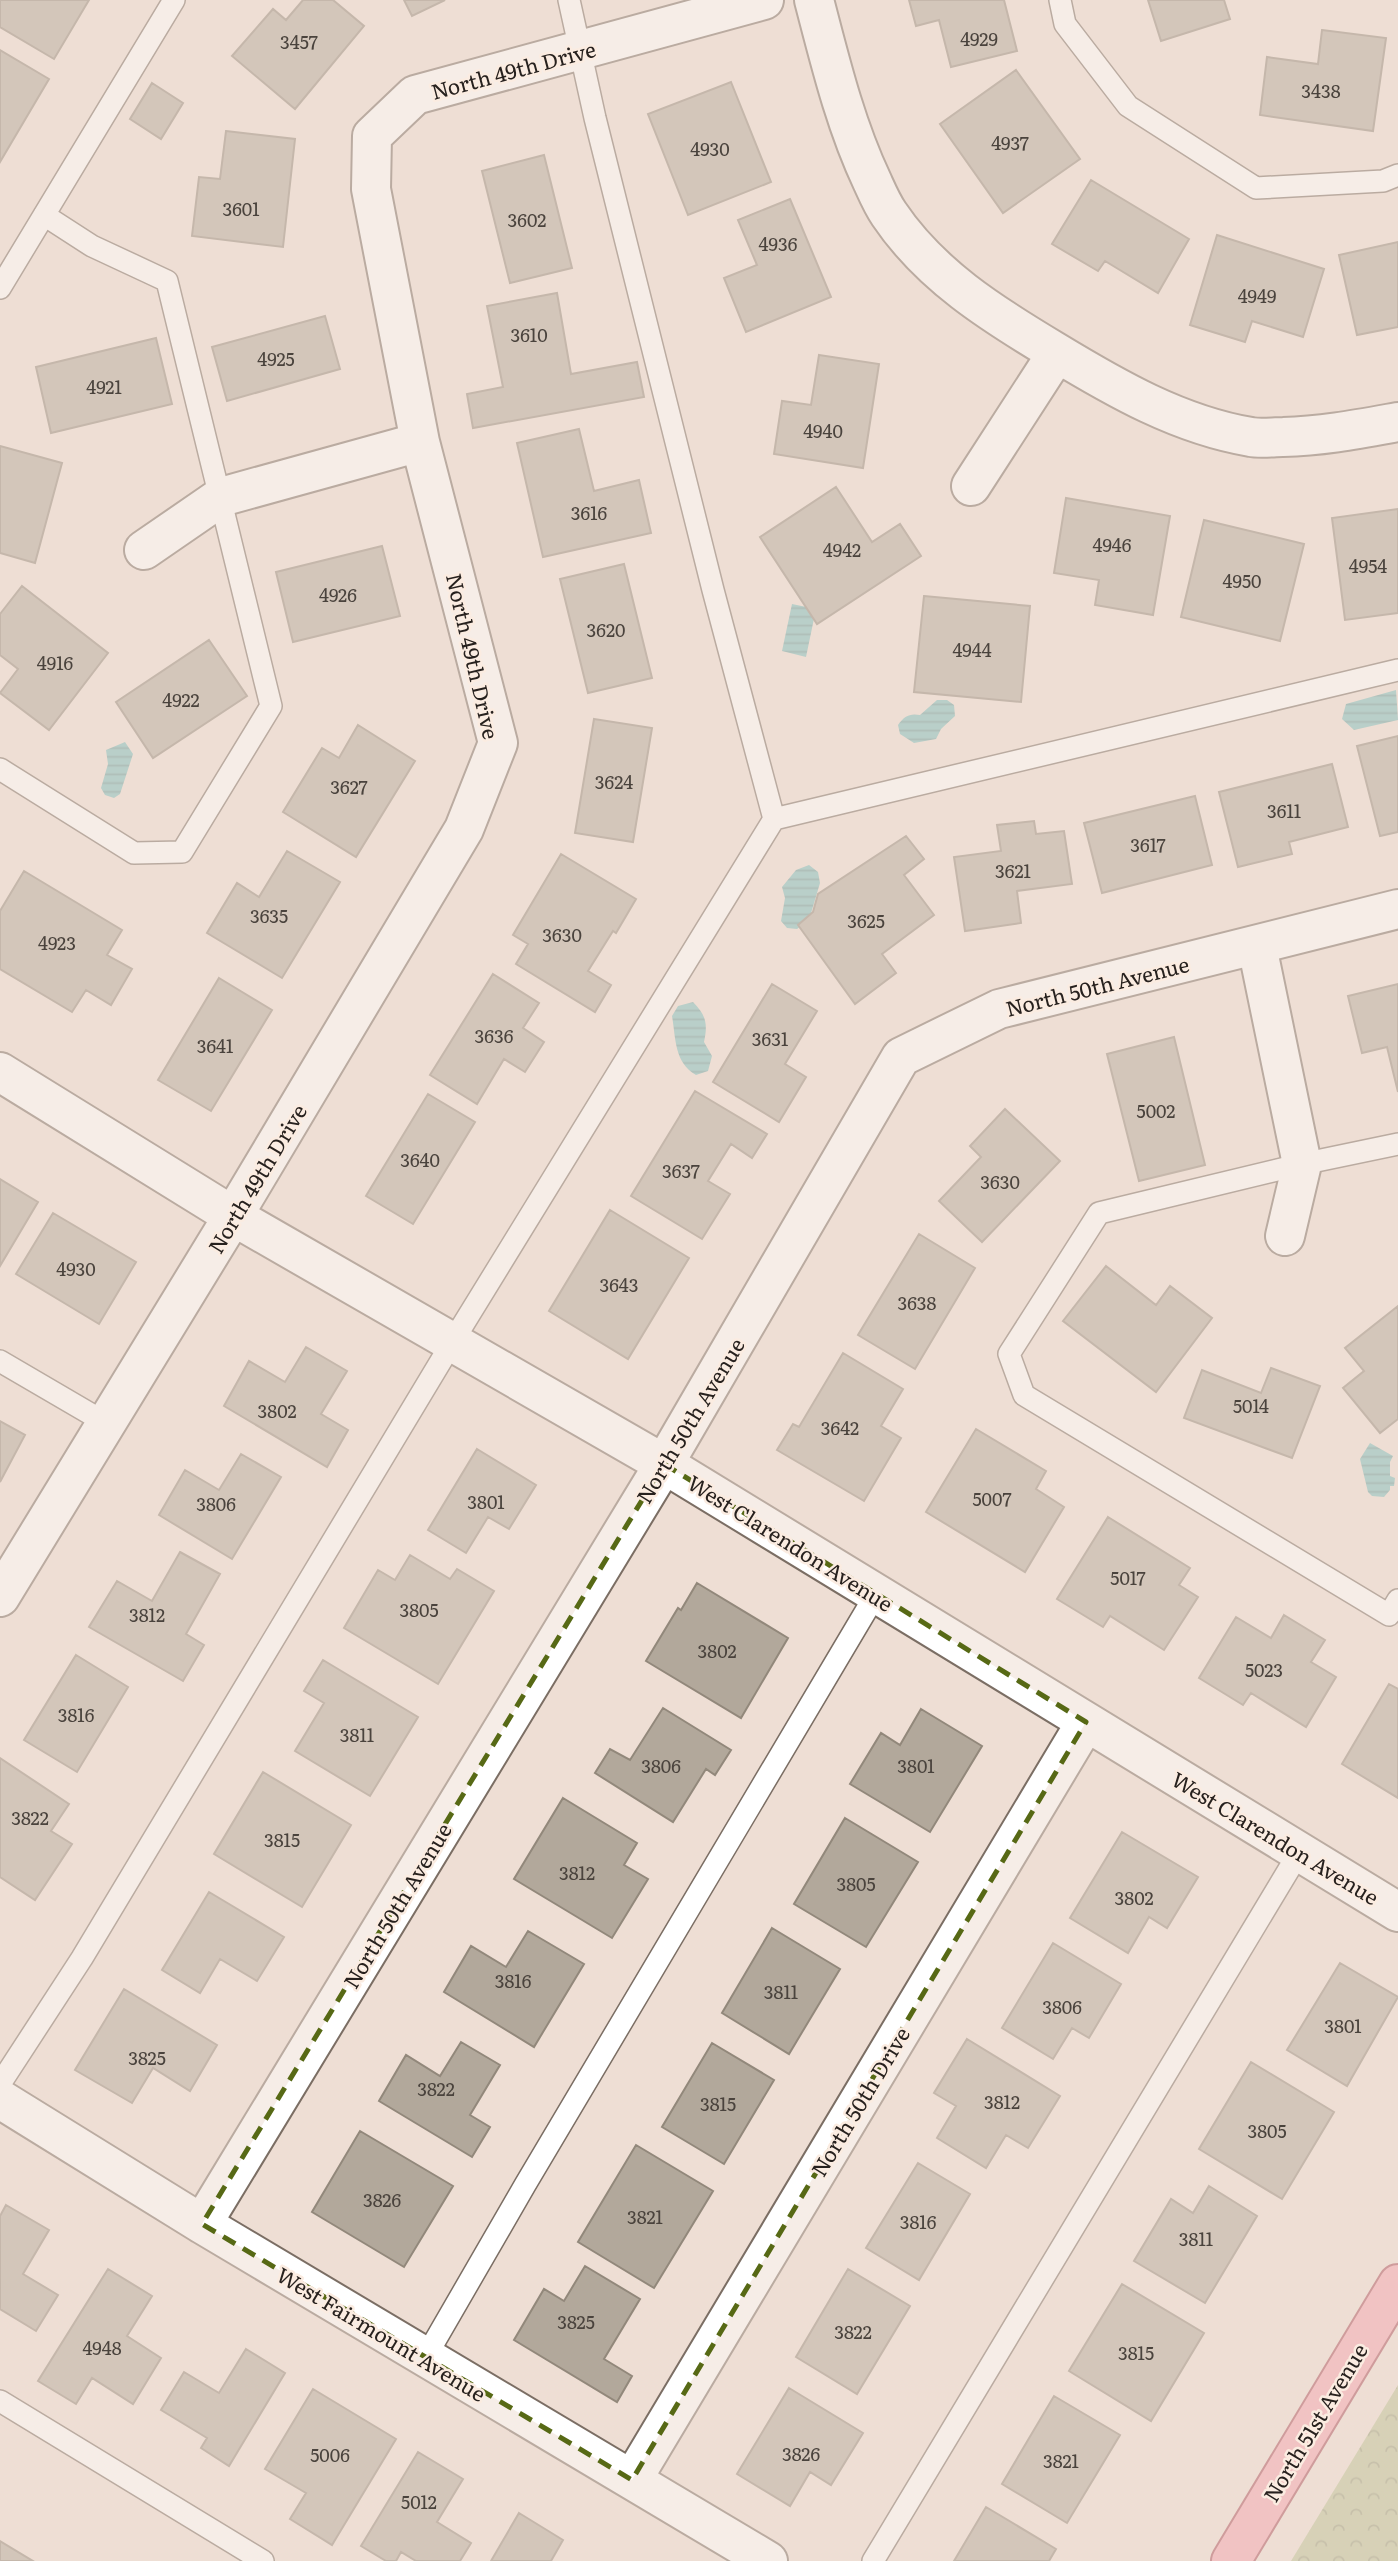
<svg xmlns="http://www.w3.org/2000/svg" width="1398" height="2561" font-family="Literata,serif">
  <style>
    .forest { fill: url(#forest-crowns) }
    .water { fill: url(#water-rules) }
    .building { fill: #b2a89b; stroke: #92887b; stroke-width: 2 }
    .lines { fill: none; stroke-linecap: round; stroke-linejoin: round }
    .lane-casing { stroke: #7b6e64; stroke-width: 24 }
    .street-casing { stroke: #7b6e64; stroke-width: 42 }
    .primary-casing { stroke: #a84d5a; stroke-width: 42 }
    .lane { stroke: #fff; stroke-width: 21 }
    .street { stroke: #fff; stroke-width: 38 }
    .primary { stroke: #f4a2af; stroke-width: 38 }
    .marked { fill: none; stroke: #576915; stroke-width: 5; stroke-dasharray: 14 9; stroke-linejoin: round }
    .labels { text-anchor: middle; dominant-baseline: central; stroke-width: 5; stroke-linejoin: round; paint-order: stroke }
    .number-label { font-size: 18px; fill: #4a433d }
    .street-label { font-size: 21px; fill: #27211e; stroke: #fbece1 }
  </style>
  <defs>
    <pattern id="forest-crowns" width="20" height="18" patternUnits="userSpaceOnUse" patternTransform="scale(1.75)"><rect width="20" height="18" fill="#bac195"/><path d="M2 6a3 3 0 1 1 6 0M12 15a3 3 0 1 1 6 0" fill="none" stroke="#979c79"/></pattern>
    <pattern id="water-rules" width="6" height="5" patternUnits="userSpaceOnUse" patternTransform="scale(1.75)"><rect width="6" height="5" fill="#79bcbc"/><path d="M0 2.5h6" fill="none" stroke="#639898"/></pattern>
  </defs>
  <rect width="100%" height="100%" fill="#eeded4"/>
  <!-- forest -->
  <path class="forest" d="M1398,2385V2561H1291Z"/>
  <!-- water -->
  <path class="water" d="M792,604L816,609L806,657L782,651Z
    M1396,690L1398,720L1354,730L1342,719L1346,704Z
    M937,700H947L954,705L955,716L941,729L936,739L914,743L900,734L898,725C904,716 910,713 920,715Z
    M125,742L133,754L120,794L114,798L105,795L101,788L108,764L106,750Z
    M809,865L818,872L820,883L809,920L797,929L787,928L781,921L785,898L782,887L796,870Z
    M693,1002C706,1015 708,1024 704,1042L712,1056L708,1071L696,1075C674,1062 676,1039 672,1016L678,1006Z
    M1370,1443L1393,1456L1390,1462V1476L1395,1478L1394,1486H1390V1490L1384,1497L1372,1496L1368,1492L1360,1459Z"/>
  <!-- building -->
  <path class="building" d="M0,0H89L54,59L0,27Z
    M303,0H333L364,26L295,109L232,56L273,9L286,20Z
    M404,0H445L412,16Z
    M909,0H1004L1017,51L951,67L939,20L916,26Z
    M1148,0H1224L1230,19L1161,41Z
    M1322,30L1386,38L1373,131L1260,115L1267,57L1318,64Z
    M0,50L49,79L0,162Z
    M1016,70L1080,159L1003,213L940,124Z
    M731,82L771,182L688,215L648,114Z
    M152,83L183,103L161,139L130,119Z
    M226,131L295,139L283,247L192,236L199,177L220,179Z
    M544,155L572,268L510,283L482,171Z
    M1091,180L1189,239L1158,293L1105,261L1098,271L1052,244Z
    M790,199L831,297L746,332L724,278L757,265L738,220Z
    M1217,235L1324,269L1303,337L1252,321L1245,342L1190,325Z
    M1398,242V327L1357,335L1339,255Z
    M557,293L571,374L637,362L644,397L473,428L467,394L503,387L487,306Z
    M325,316L340,369L227,401L212,347Z
    M156,338L172,404L51,433L36,367Z
    M819,355L879,364L863,468L774,454L782,401L811,405Z
    M579,429L594,491L639,480L651,533L543,557L517,443Z
    M0,446L62,463L35,563L0,553Z
    M836,487L872,542L900,524L921,556L817,624L760,537Z
    M1066,498L1170,516L1153,615L1095,605L1099,580L1054,573Z
    M1398,509V613L1345,620L1332,518Z
    M1204,520L1304,544L1280,641L1181,617Z
    M382,546L400,616L293,642L276,572Z
    M624,564L652,678L588,693L560,579Z
    M22,586L108,653L49,730L0,693L18,669L0,655V614Z
    M924,596L1030,606L1021,702L914,692Z
    M209,640L247,696L153,758L116,702Z
    M594,719L652,728L633,842L575,833Z
    M358,725L415,761L356,857L283,812L322,748L339,758Z
    M1398,736V832L1380,836L1357,746Z
    M1332,764L1348,827L1289,842L1292,854L1238,867L1219,792Z
    M1195,796L1212,865L1102,893L1084,823Z
    M1034,821L1036,834L1064,831L1072,884L1017,891L1021,923L965,931L954,857L1001,851L997,825Z
    M906,836L924,859L904,875L934,915L882,954L896,973L855,1004L798,925L813,912L818,894Z
    M287,851L340,882L282,978L207,933L237,883L259,897Z
    M561,854L636,899L616,933L613,931L588,971L611,985L595,1012L516,964L528,944L513,935Z
    M24,871L122,930L107,955L132,969L111,1005L86,990L72,1012L0,969V911Z
    M493,974L539,1003L523,1028L544,1042L525,1072L504,1059L477,1104L430,1075Z
    M219,978L272,1010L211,1111L158,1080Z
    M772,984L817,1011L785,1064L806,1077L779,1122L713,1082Z
    M1398,984V1092L1387,1047L1362,1053L1348,996Z
    M1174,1037L1205,1165L1139,1181L1107,1054Z
    M695,1091L767,1134L752,1158L731,1144L708,1181L730,1194L702,1239L631,1196Z
    M428,1094L475,1122L413,1224L366,1196Z
    M1005,1109L1060,1161L982,1242L939,1201L981,1157L970,1146Z
    M0,1179L38,1202L0,1266Z
    M610,1210L689,1258L628,1359L549,1311Z
    M53,1213L136,1262L99,1324L16,1274Z
    M919,1234L975,1268L915,1369L858,1335Z
    M1106,1266L1156,1305L1170,1286L1212,1318L1156,1392L1063,1321Z
    M1398,1306V1419L1380,1433L1343,1388L1364,1371L1345,1348Z
    M306,1347L347,1371L321,1414L348,1430L327,1467L224,1406L249,1361L285,1382Z
    M843,1353L903,1389L881,1426L901,1438L864,1501L777,1450L793,1424L799,1427Z
    M1271,1368L1320,1386L1292,1458L1184,1418L1202,1370L1261,1393Z
    M0,1421L25,1435L0,1482Z
    M976,1429L1046,1471L1036,1489L1064,1507L1025,1572L926,1512Z
    M477,1449L536,1485L509,1529L488,1517L466,1553L428,1530Z
    M241,1454L281,1477L232,1559L159,1515L185,1470L219,1490Z
    M1108,1517L1190,1568L1179,1585L1198,1597L1164,1650L1110,1616L1103,1627L1057,1599Z
    M180,1552L220,1574L186,1634L204,1645L183,1681L89,1627L117,1581L152,1601Z
    M410,1555L450,1579L457,1569L494,1591L438,1684L344,1628L378,1570L395,1580Z
    M697,1583L788,1638L741,1718L646,1661L678,1608L681,1610Z
    M1284,1615L1325,1640L1311,1662L1336,1677L1306,1727L1251,1693L1243,1705L1199,1678L1236,1617L1271,1638Z
    M76,1655L128,1687L77,1772L24,1740Z
    M323,1660L418,1717L370,1796L295,1751L324,1703L304,1691Z
    M1389,1684L1398,1689V1798L1342,1764Z
    M663,1708L731,1750L715,1775L706,1769L673,1822L595,1773L610,1749L630,1760Z
    M921,1709L982,1746L930,1832L850,1784L881,1733L900,1745Z
    M0,1758L69,1804L51,1831L72,1844L35,1900L0,1877Z
    M263,1772L351,1825L302,1907L214,1854Z
    M563,1798L637,1843L624,1865L648,1879L612,1938L514,1879Z
    M845,1818L918,1862L866,1947L794,1904Z
    M1122,1832L1198,1877L1167,1928L1149,1917L1128,1953L1070,1918Z
    M209,1892L284,1937L257,1981L220,1959L200,1993L162,1970Z
    M772,1928L840,1969L789,2054L722,2013Z
    M528,1931L584,1964L534,2047L444,1992L471,1946L506,1967Z
    M1053,1943L1121,1984L1089,2038L1072,2028L1053,2059L1002,2028Z
    M1340,1963L1398,1997L1347,2086L1287,2050Z
    M124,1989L217,2045L190,2091L153,2068L132,2103L75,2070Z
    M967,2039L1060,2096L1028,2148L1006,2135L986,2168L937,2138L956,2106L934,2093Z
    M461,2042L500,2065L470,2115L490,2127L472,2157L379,2101L406,2055L440,2076Z
    M712,2043L774,2080L724,2164L662,2127Z
    M1251,2062L1334,2112L1282,2199L1199,2149Z
    M360,2131L453,2186L404,2267L312,2212Z
    M636,2145L713,2191L654,2288L578,2242Z
    M918,2163L970,2194L919,2280L866,2248Z
    M1209,2186L1257,2216L1205,2303L1134,2261L1171,2199L1193,2213Z
    M6,2205L49,2230L23,2274L58,2295L36,2331L0,2309V2216Z
    M585,2266L640,2299L604,2359L632,2376L617,2402L514,2340L544,2289L564,2301Z
    M108,2269L152,2296L127,2336L161,2358L133,2404L92,2378L76,2404L38,2381Z
    M848,2269L910,2306L857,2394L796,2357Z
    M1122,2284L1204,2333L1151,2421L1069,2371Z
    M246,2349L285,2373L229,2466L201,2448L207,2438L161,2410L184,2372L219,2393Z
    M789,2388L863,2433L831,2485L810,2472L790,2506L737,2474Z
    M313,2389L396,2439L332,2545L290,2519L306,2493L265,2469Z
    M1054,2396L1120,2435L1067,2523L1002,2484Z
    M418,2452L463,2479L437,2522L471,2543L460,2561H416L401,2552L396,2561H386L361,2546Z
    M986,2507L1056,2549L1049,2561H954Z
    M519,2513L563,2540L551,2561H491Z
    M0,2541L33,2561H0Z"/>
  <g class="lines">
    <defs>
      <path id="lane" d="M569,0L595,118L713,590L774,819
        M1060,0L1065,24L1128,106L1256,188L1383,181L1398,175
        M0,288L174,0
        M0,769L134,853L182,852L271,706L167,281L92,246L44,215
        M1398,1144L1302,1164L1099,1213L1009,1354L1024,1395L1389,1615L1398,1600
        M0,1361L106,1423
        M0,2084L82,1958L453,1341L774,819L1398,670
        M425,2358L525,2185L876,1594
        M0,2401L263,2561
        M873,2561L1300,1851"/>
      <path id="street" d="M814,0C830,61 845,124 872,181C877,192 882,204 889,214C930,275 992,314 1054,351C1115,388 1179,425 1251,437C1261,439 1273,437 1283,437C1323,436 1359,429 1398,422
        M971,486L1057,353
        M144,550L221,497L420,442
        M1257,946L1302,1164L1285,1236
        M0,1072L233,1216L664,1464L1398,1912
        M0,1597L233,1216L464,829L498,743L420,442L371,189L372,136L415,95L764,0
        M0,2099L202,2224L768,2561
        M202,2224L664,1464L901,1057L999,1009L1398,909
        M632,2480L1086,1722"/>
      <path id="primary" d="M1231,2561L1398,2284"/>
    </defs>
    <!-- lane casing -->
    <use href="#lane" class="lane-casing"/>
    <!-- street casing -->
    <use href="#street" class="street-casing"/>
    <!-- primary casing -->
    <use href="#primary" class="primary-casing"/>
    <!-- lane -->
    <use href="#lane" class="lane"/>
    <!-- street -->
    <use href="#street" class="street"/>
    <!-- primary -->
    <use href="#primary" class="primary"/>
  </g>
  <!-- marked area -->
  <path d="M0 0H1398V2561H0ZM664,1464L1086,1722L632,2480L202,2224Z" fill="#eeded4" fill-opacity=".55" fill-rule="evenodd"/>
  <path class="marked" d="M664,1464L1086,1722L632,2480L202,2224Z"/>
  <g class="labels">
    <!-- number labels -->
    <g class="number-label">
      <text x="979" y="38">4929</text>
      <text x="299" y="41">3457</text>
      <text x="1321" y="90">3438</text>
      <text x="1010" y="142">4937</text>
      <text x="710" y="148">4930</text>
      <text x="241" y="208">3601</text>
      <text x="527" y="219">3602</text>
      <text x="778" y="243">4936</text>
      <text x="1257" y="295">4949</text>
      <text x="529" y="334">3610</text>
      <text x="276" y="358">4925</text>
      <text x="104" y="386">4921</text>
      <text x="823" y="430">4940</text>
      <text x="589" y="512">3616</text>
      <text x="1112" y="544">4946</text>
      <text x="842" y="549">4942</text>
      <text x="1368" y="565">4954</text>
      <text x="1242" y="580">4950</text>
      <text x="338" y="594">4926</text>
      <text x="606" y="629">3620</text>
      <text x="972" y="649">4944</text>
      <text x="55" y="662">4916</text>
      <text x="181" y="699">4922</text>
      <text x="614" y="781">3624</text>
      <text x="349" y="786">3627</text>
      <text x="1284" y="810">3611</text>
      <text x="1148" y="844">3617</text>
      <text x="1013" y="870">3621</text>
      <text x="269" y="915">3635</text>
      <text x="866" y="920">3625</text>
      <text x="562" y="934">3630</text>
      <text x="57" y="942">4923</text>
      <text x="494" y="1035">3636</text>
      <text x="770" y="1038">3631</text>
      <text x="215" y="1045">3641</text>
      <text x="1156" y="1110">5002</text>
      <text x="420" y="1159">3640</text>
      <text x="681" y="1170">3637</text>
      <text x="1000" y="1181">3630</text>
      <text x="76" y="1268">4930</text>
      <text x="619" y="1284">3643</text>
      <text x="917" y="1302">3638</text>
      <text x="1251" y="1405">5014</text>
      <text x="277" y="1410">3802</text>
      <text x="840" y="1427">3642</text>
      <text x="992" y="1498">5007</text>
      <text x="486" y="1501">3801</text>
      <text x="216" y="1503">3806</text>
      <text x="1128" y="1577">5017</text>
      <text x="419" y="1609">3805</text>
      <text x="147" y="1614">3812</text>
      <text x="717" y="1650">3802</text>
      <text x="1264" y="1669">5023</text>
      <text x="76" y="1714">3816</text>
      <text x="357" y="1734">3811</text>
      <text x="661" y="1765">3806</text>
      <text x="916" y="1765">3801</text>
      <text x="30" y="1817">3822</text>
      <text x="282" y="1839">3815</text>
      <text x="577" y="1872">3812</text>
      <text x="856" y="1883">3805</text>
      <text x="1134" y="1897">3802</text>
      <text x="513" y="1980">3816</text>
      <text x="781" y="1991">3811</text>
      <text x="1062" y="2006">3806</text>
      <text x="1343" y="2025">3801</text>
      <text x="147" y="2057">3825</text>
      <text x="436" y="2088">3822</text>
      <text x="1002" y="2101">3812</text>
      <text x="718" y="2103">3815</text>
      <text x="1267" y="2130">3805</text>
      <text x="382" y="2199">3826</text>
      <text x="645" y="2216">3821</text>
      <text x="918" y="2221">3816</text>
      <text x="1196" y="2238">3811</text>
      <text x="576" y="2321">3825</text>
      <text x="853" y="2331">3822</text>
      <text x="102" y="2347">4948</text>
      <text x="1136" y="2352">3815</text>
      <text x="801" y="2453">3826</text>
      <text x="330" y="2454">5006</text>
      <text x="1061" y="2460">3821</text>
      <text x="419" y="2501">5012</text>
    </g>
    <!-- street labels -->
    <g class="street-label">
      <text transform="translate(513 69) rotate(-15)">North 49th Drive</text>
      <text transform="translate(474 656) rotate(77)">North 49th Drive</text>
      <text transform="translate(1097 985) rotate(-14)">North 50th Avenue</text>
      <text transform="translate(256 1178) rotate(-59)">North 49th Drive</text>
      <text transform="translate(689 1420) rotate(-59)">North 50th Avenue</text>
      <text transform="translate(791 1542) rotate(32)">West Clarendon Avenue</text>
      <text transform="translate(1276 1837) rotate(31)">West Clarendon Avenue</text>
      <text transform="translate(396 1905) rotate(-59)">North 50th Avenue</text>
      <text transform="translate(859 2101) rotate(-59)">North 50th Drive</text>
      <text transform="translate(382 2333) rotate(31)">West Fairmount Avenue</text>
      <text transform="translate(1314 2422) rotate(-59)">North 51st Avenue</text>
    </g>
  </g>
</svg>
